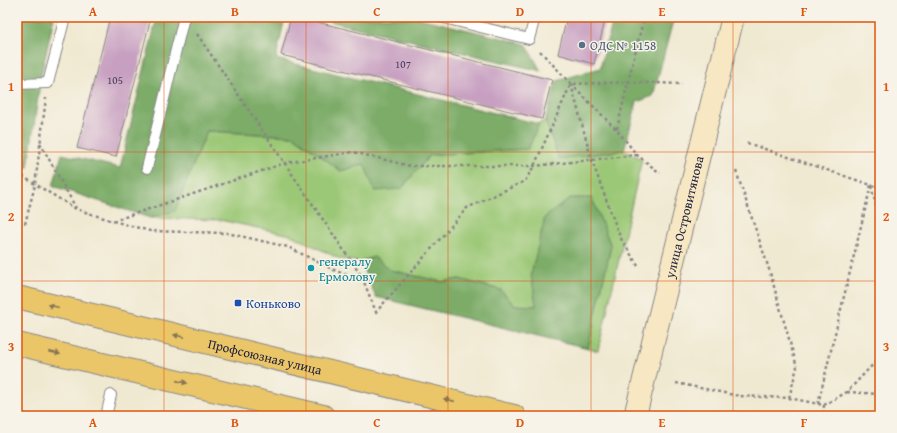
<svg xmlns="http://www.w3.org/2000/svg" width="897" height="433" font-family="'Gentium Book Plus',serif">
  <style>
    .green { fill: #9bc876; stroke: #5e7558 }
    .forest { fill: #7cac67; stroke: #4f6751 }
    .building { fill: #c79fc1 }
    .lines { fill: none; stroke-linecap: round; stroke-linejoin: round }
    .service-casing { stroke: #898686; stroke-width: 12 }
    .secondary-casing { stroke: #898686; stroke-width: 24 }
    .primary-casing { stroke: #898686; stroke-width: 24 }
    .path { stroke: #898686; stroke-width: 2.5; stroke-dasharray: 3 3; stroke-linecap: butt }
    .service { stroke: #fff; stroke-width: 10 }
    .secondary { stroke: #f7e8c3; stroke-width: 22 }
    .primary { stroke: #eac669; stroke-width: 22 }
    .oneway { fill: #867452 }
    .grid { fill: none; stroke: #de560e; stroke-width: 1; stroke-opacity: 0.55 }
    .service-dot { fill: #5c6f8a; stroke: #f7f3e8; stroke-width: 1.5 }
    .culture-dot { fill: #0f9aa8; stroke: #f7f3e8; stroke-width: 1.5 }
    .transit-dot { fill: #1a4fb4; stroke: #f7f3e8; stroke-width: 1.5 }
    .labels { text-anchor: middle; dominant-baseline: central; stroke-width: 3; stroke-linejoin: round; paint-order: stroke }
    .number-label { font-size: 11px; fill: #4b415c }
    .service-label { font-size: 13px; fill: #4e5e75; stroke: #f7f3e8; text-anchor: start }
    .street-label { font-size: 13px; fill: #22223b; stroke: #f7f3e8 }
    .culture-label { font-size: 13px; fill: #0d838f; stroke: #f7f3e8; text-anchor: start }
    .transit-label { font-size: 13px; fill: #164399; stroke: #f7f3e8; text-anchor: start }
    .neatline { fill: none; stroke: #de560e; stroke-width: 1.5 }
    .grid-label { font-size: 13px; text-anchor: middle; font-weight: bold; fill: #de560e }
  </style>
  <rect width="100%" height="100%" fill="#f7f3e8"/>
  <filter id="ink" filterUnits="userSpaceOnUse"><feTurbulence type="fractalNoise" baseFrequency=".025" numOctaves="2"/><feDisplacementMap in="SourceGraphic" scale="8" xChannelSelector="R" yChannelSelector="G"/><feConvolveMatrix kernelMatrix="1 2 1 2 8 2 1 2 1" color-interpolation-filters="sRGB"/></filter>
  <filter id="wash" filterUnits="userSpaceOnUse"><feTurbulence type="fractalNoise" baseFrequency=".012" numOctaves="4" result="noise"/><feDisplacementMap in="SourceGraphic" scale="16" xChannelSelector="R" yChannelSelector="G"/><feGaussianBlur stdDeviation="0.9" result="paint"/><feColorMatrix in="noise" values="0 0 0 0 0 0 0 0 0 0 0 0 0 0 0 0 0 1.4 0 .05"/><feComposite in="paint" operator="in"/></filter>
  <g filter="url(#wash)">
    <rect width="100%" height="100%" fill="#f0e9d1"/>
    <!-- green -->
    <path class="green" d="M545,120L559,159L624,150L642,159L598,351L588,348L611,246L536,306L514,305L501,290L459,279L442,282L390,270L374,257L360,262L340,259L291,235L220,220L150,218L175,210L206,131L294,136L341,171L364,164L401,189L430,155L528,149L539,124Z"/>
    <!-- forest -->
    <path class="forest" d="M17,17H54L41,76L28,167L17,169Z
      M157,17H285L276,59L539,124L528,149L430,155L401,189L375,191L364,164L341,171L294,136L207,131L175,211L150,218L53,186L62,154L120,168Z
      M311,17H415L526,44L541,71Z
      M614,17H674L653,96L637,102L624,150L559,159L545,120L557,81L600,68Z
      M570,198H592L611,246L588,348L376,297L360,262L374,257L390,270L442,282L459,279L501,290L514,305L536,306L531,274L545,217Z"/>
    <g id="blocks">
      <!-- building -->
      <path class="building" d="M110,17H151L116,157L77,148Z
        M291,17H297L552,80L542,119L281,55Z
        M567,17H606L594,64L558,54Z"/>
    </g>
  </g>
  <g filter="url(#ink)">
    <use href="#blocks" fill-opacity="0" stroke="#898686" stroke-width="1"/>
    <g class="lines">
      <defs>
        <path id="service" d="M440,17L529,39L535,17
          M17,84L48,83L65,17
          M147,168L184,17
          M106,416L111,395"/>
        <g id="secondary">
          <path id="s1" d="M635,416L733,17"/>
        </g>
        <g id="primary">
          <path id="s2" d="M17,297L514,416"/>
          <path d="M17,344L323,416"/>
        </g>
      </defs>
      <!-- service casing -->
      <use href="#service" class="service-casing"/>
      <!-- secondary casing -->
      <use href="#secondary" class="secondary-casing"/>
      <!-- primary casing -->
      <use href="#primary" class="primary-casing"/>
      <!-- path -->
      <path class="path" d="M197,34L362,277L376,312L467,208L525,181L534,166L571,84
        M540,51L571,84L628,82L644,17
        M571,84L592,161L620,237L638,266
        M571,84L617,130L637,155L660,173
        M617,129L628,82L682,84
        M40,143L76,208
        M747,143L880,188
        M736,171L769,269L797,367L789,398
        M17,173L76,209L113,221L150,231L227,233L288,247L338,272L361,277
        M871,186L880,220
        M113,221L285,163L353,152L410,166H534L637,155
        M25,224L35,185L46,98
        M676,383L739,396L789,398L824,405L823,416
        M847,392L880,394
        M818,404L871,185
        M824,405L847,392L880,357
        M17,412L33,416"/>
      <!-- service -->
      <use href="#service" class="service"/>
      <!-- secondary -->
      <use href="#secondary" class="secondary"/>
      <!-- primary -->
      <use href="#primary" class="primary"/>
    </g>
    <!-- one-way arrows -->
    <defs><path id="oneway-solid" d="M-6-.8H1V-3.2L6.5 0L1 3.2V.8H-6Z"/></defs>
    <g class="oneway">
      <use href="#oneway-solid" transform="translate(53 306) rotate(-166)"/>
      <use href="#oneway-solid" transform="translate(179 336) rotate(-167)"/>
      <use href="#oneway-solid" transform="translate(55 353) rotate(13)"/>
      <use href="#oneway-solid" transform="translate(182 382) rotate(13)"/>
      <use href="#oneway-solid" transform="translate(449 400) rotate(-167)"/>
    </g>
  </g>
  <!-- grid -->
  <path class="grid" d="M164,17V416M306,17V416M448,17V416M591,17V416M733,17V416M17,152H880M17,281H880"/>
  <!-- markers -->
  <circle class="service-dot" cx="582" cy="45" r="4"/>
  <circle class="culture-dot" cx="311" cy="268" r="4"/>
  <rect class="transit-dot" x="234" y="299" width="8" height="8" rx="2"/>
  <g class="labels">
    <!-- number labels -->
    <g class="number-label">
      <text x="403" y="64">107</text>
      <text x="115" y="80">105</text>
    </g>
    <!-- service labels -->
    <g class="service-label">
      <text x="590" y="45">ОДС № 1158</text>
    </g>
    <!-- street labels -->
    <g class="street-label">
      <text stroke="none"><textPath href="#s1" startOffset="205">улица Островитянова</textPath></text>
      <text stroke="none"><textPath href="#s2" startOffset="255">Профсоюзная улица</textPath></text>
    </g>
    <!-- culture labels -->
    <g class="culture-label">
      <text x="319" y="261">генералу<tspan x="319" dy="15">Ермолову</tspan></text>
    </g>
    <!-- transit labels -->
    <g class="transit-label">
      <text x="246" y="303">Коньково</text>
    </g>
  </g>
  <!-- margin -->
  <rect width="897" height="433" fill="none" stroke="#f7f3e8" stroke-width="44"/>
  <rect x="22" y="22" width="853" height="389" class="neatline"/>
  <g class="grid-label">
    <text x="93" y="16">A</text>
    <text x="235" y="16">B</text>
    <text x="377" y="16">C</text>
    <text x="520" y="16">D</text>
    <text x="662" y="16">E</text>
    <text x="804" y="16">F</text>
    <text x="11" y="91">1</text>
    <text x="886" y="91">1</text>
    <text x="11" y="221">2</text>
    <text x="886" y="221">2</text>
    <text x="11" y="351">3</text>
    <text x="886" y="351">3</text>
    <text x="93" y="427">A</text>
    <text x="235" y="427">B</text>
    <text x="377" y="427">C</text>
    <text x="520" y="427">D</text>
    <text x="662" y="427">E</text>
    <text x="804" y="427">F</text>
  </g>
</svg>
